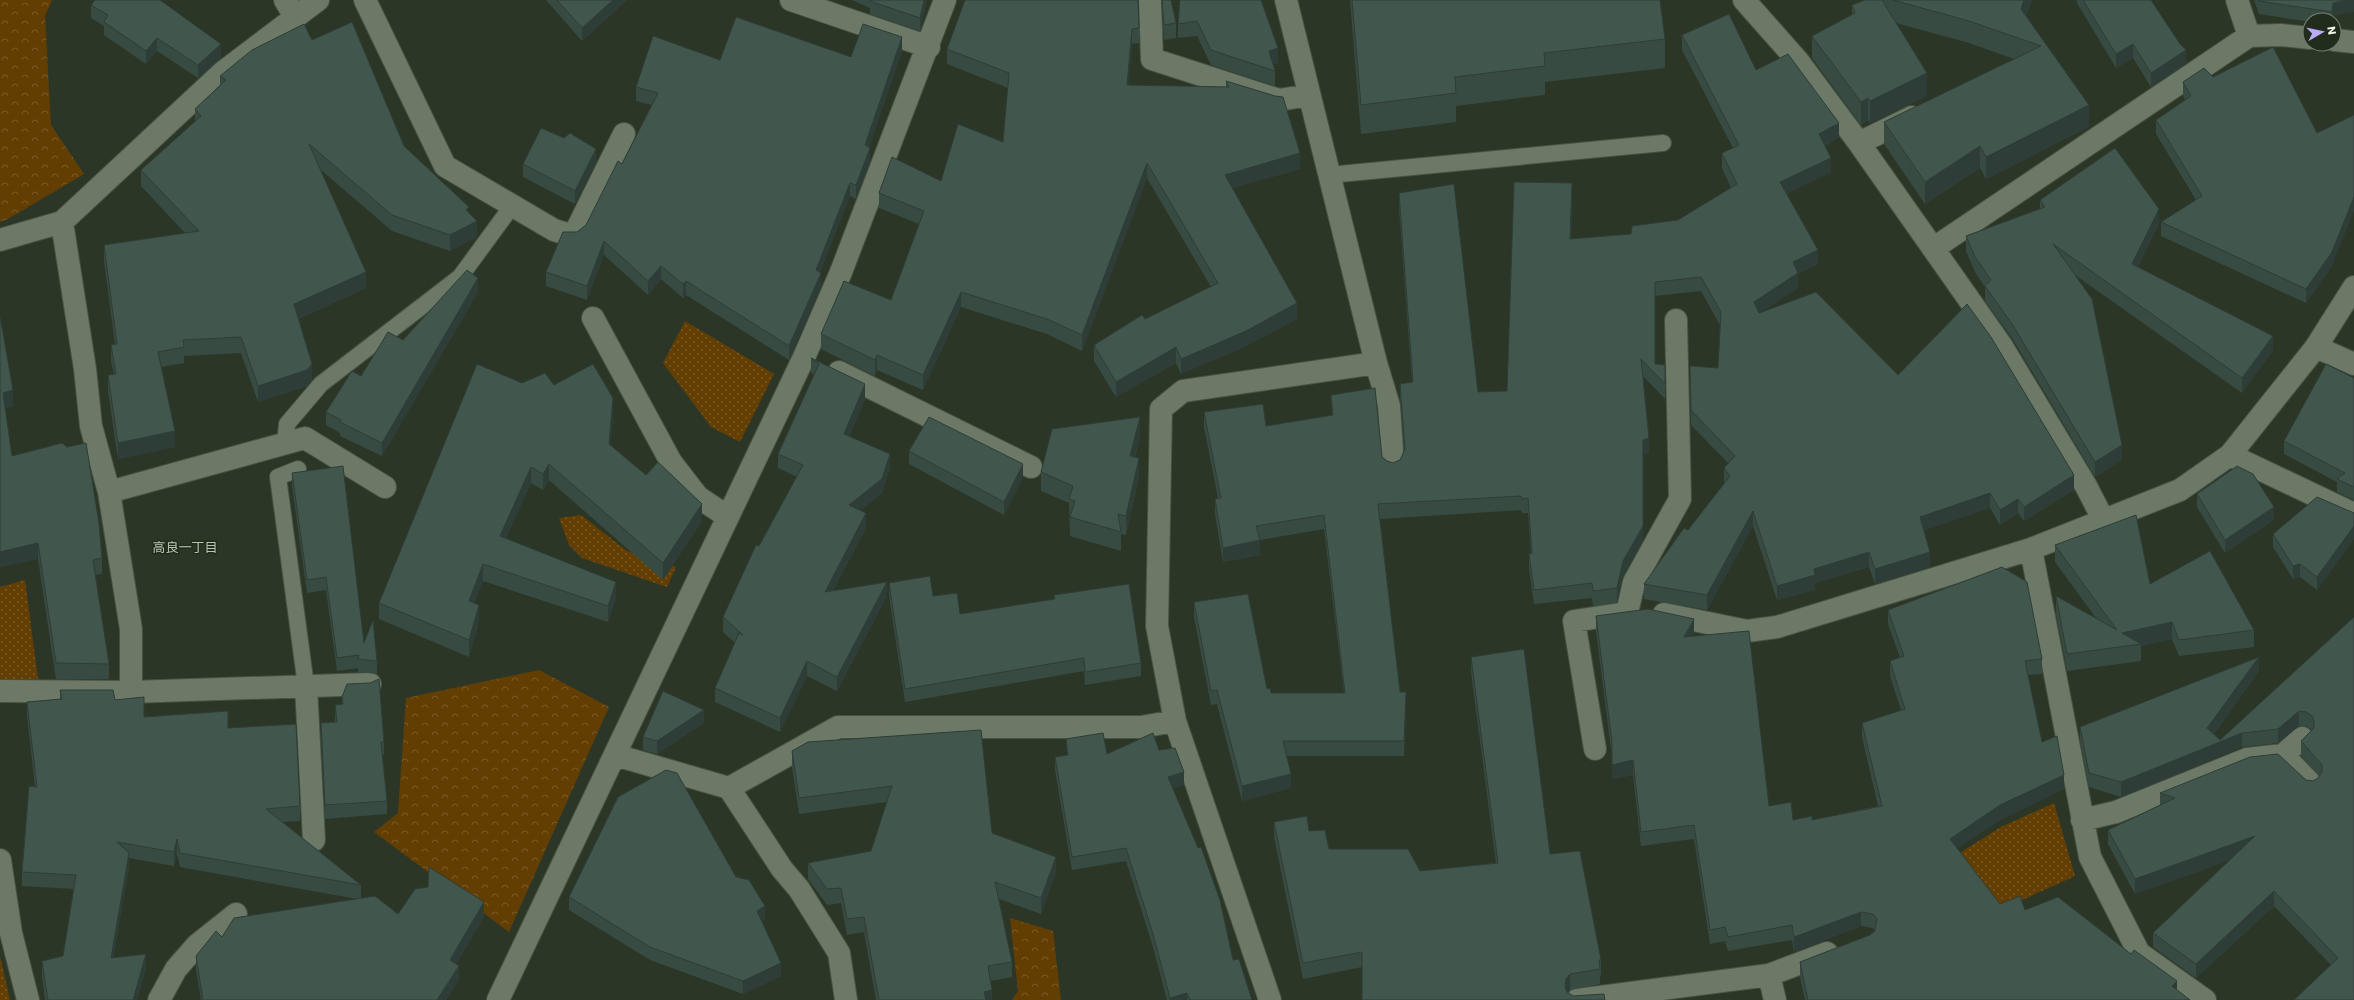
<svg xmlns="http://www.w3.org/2000/svg" width="2354" height="1000" font-family="Poppins,'Noto Sans JP',sans-serif">
  <style>
    .grass { fill: url(#grass-dots) }
    .forest { fill: url(#forest-crowns) }
    .lines { fill: none; stroke-linecap: round; stroke-linejoin: round }
    .lane-casing { stroke: #485244; stroke-width: 18 }
    .street-casing { stroke: #485244; stroke-width: 24 }
    .lane { stroke: #6c7966; stroke-width: 16 }
    .street { stroke: #6c7966; stroke-width: 22 }
    .wall { fill: #384b43 }
    .shaded-wall { fill: #2e3d37 }
    .building { fill: #41574e; stroke: #2e3d37 }
    .labels { text-anchor: middle; dominant-baseline: central; stroke-width: 3; stroke-linejoin: round; paint-order: stroke }
    .neighbourhood-label { font-size: 13px; fill: #b8c6b1; stroke: #212c1c }
  </style>
  <defs>
    <pattern id="grass-dots" width="8" height="8" patternUnits="userSpaceOnUse"><rect width="8" height="8" fill="#633e03"/><path d="M2 2h.1M6 6h.1" fill="none" stroke="#7a5b28" stroke-width="1.8" stroke-linecap="round"/></pattern>
    <pattern id="forest-crowns" width="20" height="18" patternUnits="userSpaceOnUse"><rect width="20" height="18" fill="#633e03"/><path d="M2 6a3 3 0 1 1 6 0M12 15a3 3 0 1 1 6 0" fill="none" stroke="#7a5b28"/></pattern>
  </defs>
  <rect width="100%" height="100%" fill="#2b3626"/>
  <!-- grass -->
  <path class="grass" d="M685,321L774,374L740,442L711,427L663,363Z
    M581,515L627,551L676,567L667,587L582,558L569,545L559,518Z
    M25,580L38,679H0V587Z
    M2054,803L2075,876L1998,911L1958,854L2001,827Z
    M0,956L10,1000H0Z"/>
  <!-- forest -->
  <path class="forest" d="M0,0H52L45,16L51,125L84,174L8,219L0,222Z
    M539,670L609,707L509,932L374,832L398,813L406,698Z
    M1010,918L1053,931L1061,1000H1012L1018,991Z"/>
  <g class="lines">
    <defs>
      <path id="lane" d="M1329,175L1663,143
        M285,444L287,424L321,384L460,277L512,206
        M298,469L278,477L306,686"/>
      <path id="street" d="M285,0L295,17
        M365,0L445,166L554,230L567,234L575,233L624,134
        M791,0L929,47
        M1150,0L1152,59L1279,100L1309,95
        M1744,0L1798,61L1859,143L2001,345L2086,486L2104,521
        M2237,0L2249,36
        M2334,40L2354,42
        M1859,143L1912,117
        M62,222L85,369L91,426L109,492L131,629V692
        M0,240L62,222L223,72L318,0
        M1934,248L2249,36L2281,35L2310,38
        M593,318L671,462L698,497L728,517
        M2316,347L2354,364
        M1376,363L1389,406L1393,465
        M839,372L1031,467
        M2230,455L2354,514
        M109,492L305,438L385,487
        M2031,549L2090,857L2139,953L2205,1000
        M1627,613L1634,582L1680,499L1676,320
        M1664,614L1747,631L1777,627L2031,549L2180,490L2230,455L2316,347L2354,287
        M306,686L314,840
        M0,691L131,692L370,684
        M1595,749L1574,621L1626,613
        M615,755L729,788L838,727H1141L1175,721
        M2283,755L2310,783
        M729,788L782,869L799,889L839,953L846,1000
        M2082,820L2116,812L2247,759L2283,755L2302,738
        M0,860L11,933L28,1000
        M1769,975L1775,1000
        M159,1000L176,969L197,945L236,914
        M498,1000L805,355L841,272L945,0
        M1270,1000L1175,721L1157,626L1161,409L1183,391L1376,363L1286,0
        M1577,1000L1769,975L1827,953"/>
    </defs>
    <!-- lane casing -->
    <use href="#lane" class="lane-casing"/>
    <!-- street casing -->
    <use href="#street" class="street-casing"/>
    <!-- lane -->
    <use href="#lane" class="lane"/>
    <!-- street -->
    <use href="#street" class="street"/>
  </g>
  <!-- wall -->
  <path class="wall" d="M546,0H627L582,41Z
    M852,0H927L920,31L870,14V8Z
    M1161,0H1171L1176,23V38L1164,40Z
    M1180,0L1278,63L1273,64L1275,71V86L1211,65L1197,36L1178,38V24Z
    M1350,0H1660L1665,39V68L1545,82V95L1456,106V122L1361,134Z
    M1865,0H2032L2026,17L2089,127L1986,179L1980,168L1925,204L1884,144V122L2014,59L1969,43L1896,23L1927,96L1870,123L1868,120L1861,125L1812,58V36L1852,15V5Z
    M2077,0H2151L2186,64L2151,87L2133,58L2116,68L2077,3Z
    M2254,0H2354L2333,16V20H2310V22L2259,14Z
    M91,5L221,58L198,78L157,51L146,64L104,35V26L91,18Z
    M1139,28V43L1132,44L1128,85L1226,87V81L1300,169L1232,188L1297,319L1246,346L1181,374L1176,363L1116,397L1094,361V345L1145,319L1211,287L1147,178L1082,351L1047,334L961,307L923,390L877,370L875,376L821,349V334L891,300L919,224L879,208V193L941,181L1003,142L1008,88L947,64V49Z
    M1682,35L1756,70L1839,137L1825,146L1831,172L1786,194L1818,264L1798,274V288L1759,313L1898,375L2074,490L2024,521L2018,513L2000,525L1990,508L1924,530L1930,567L1875,584L1869,567L1815,583V590L1777,600L1753,526L1707,610L1644,599V584L1688,530L1725,483L1724,482V468L1728,463L1691,425L1690,366L1718,368L1720,325L1701,291L1655,296V364L1665,365V399L1643,376L1649,453L1643,454V540L1623,576L1617,603L1593,606L1592,598L1534,604L1529,569V554H1531L1528,513H1522L1521,510L1380,519L1400,692L1406,707L1404,756H1287L1291,788L1242,801L1217,704L1211,705L1194,617V602L1271,693H1344L1324,529L1260,540V555L1223,562L1215,514V499L1218,498L1204,427V412L1266,426L1332,415L1331,395L1382,457L1387,461L1393,463L1400,460L1404,452L1400,399V384L1412,382L1399,208V193L1478,392L1507,391L1572,198L1571,239L1631,234L1678,220L1731,188L1722,168V153L1733,148L1682,50Z
    M312,40L404,146L469,212L477,237L450,251L392,231L321,170L366,288L298,319L312,380L307,386L258,402L241,353L184,356V363L161,367L175,447L118,459L108,391V375L114,374L111,361V345L115,344L104,261V245L185,233L141,186V170L195,122V109L220,85V76Z
    M902,51L869,147L870,161L856,199L850,196L820,272L821,286L789,360L686,295L683,298L661,279L648,295L604,255L587,300L546,286V272L577,232L586,225L622,164L652,105L636,101V87L720,60L851,57Z
    M2183,82L2332,266L2306,303L2161,236V222L2196,200L2156,134V120L2185,100L2183,96Z
    M596,162L575,204L523,177V164Z
    M2040,200L2159,224L2138,267L2273,350L2242,393L2075,275L2122,460L2095,477L2012,338L1985,301V287L1975,272L1966,251V236L2040,209Z
    M478,292L382,456L340,436V433L326,425V412L361,376L403,340Z
    M0,316L13,406L5,408L12,456L102,558V574L95,575L109,664V679H56L38,559L0,567Z
    M811,358L865,399L849,437L890,468L882,493L860,511L866,528L833,591L887,596L837,691L807,676L780,732L715,702V688L735,643L723,632V617L759,546L797,477L778,468V454L814,375L811,372Z
    M2354,378V500L2337,492V482L2284,454V441Z
    M522,383L554,385L613,414L610,445L646,475L702,521L663,580L549,480L543,490L531,483L506,538L616,598L608,622L483,581L474,603L479,621L469,657L379,619V603Z
    M1140,436L1135,457L1139,477L1126,535L1121,534V551L1070,536L1069,503L1041,491V472Z
    M909,451L1023,477L1004,515L909,464Z
    M292,473L364,643L377,661V674L358,672V668L337,671L326,590L307,593L292,486Z
    M2197,494L2274,520L2225,553L2197,507Z
    M2354,513V539L2317,590L2300,577L2293,579L2273,547V534Z
    M2055,545L2150,584L2254,630V647L2179,656L2172,639L2141,646V661L2067,671L2056,613V596L2096,618L2055,562Z
    M889,583L933,596L960,614L1054,599V595L1141,663V676L1085,685L1084,671L905,702L889,596Z
    M1888,610L2042,659V674L2028,675L2042,742L2064,789L2000,820L1957,848L2000,904L2025,910L2177,990L2190,1000H1805L1800,977V962L1870,935L1875,931L1873,928L1861,926L1794,952L1792,940L1728,951L1725,941L1710,944L1694,839L1641,846L1633,775L1612,779V757L1596,631V616L1694,633L1692,636L1769,806L1793,820H1812L1878,806L1862,737V723L1901,710L1890,676V661L1900,658L1888,624Z
    M2354,617V1000L2331,965L2274,906L2196,978L2153,947V933L2230,860L2135,894L2108,844V830L2160,805V793L2306,780L2313,781L2318,778L2319,776L2301,756V741L2312,730L2306,726H2299L2278,743L2242,747L2121,797L2089,787L2080,741V727L2259,671L2214,734L2220,740Z
    M1471,657L1550,854L1601,960V975L1600,976V984L1570,990L1568,993L1573,996L1605,1000H1362V967L1303,979L1274,837V822L1309,831L1329,849L1420,871L1496,863L1471,672Z
    M60,690L115,700L144,717L228,728L300,806V821L282,822L361,885V898L398,914L484,917L456,964L459,980L446,1000H201L196,970V956L222,937L357,899L180,867L177,854L174,866L129,858V867L113,958L146,968L137,1000H45L42,975V961L63,956L74,889L22,886V872L35,787L27,716V702L60,699Z
    M342,697L384,742V755H382L387,801V814L325,819L321,737V723L335,722V705L342,704Z
    M704,723L657,754L643,750V737Z
    M1066,739L1107,754L1159,750L1184,785L1173,788L1233,960L1252,1000H1167L1153,947L1126,861L1072,870L1055,770V757L1067,755Z
    M808,742L992,833L1056,872L1041,914L999,899L1012,962V977L990,981L992,1000H876L864,932L847,935L841,903L827,905L808,879V863L871,851L887,802L799,814L792,767V751Z
    M736,877L765,919L761,921L781,976L743,994L650,960L569,910V897Z"/>
  <!-- shaded-wall -->
  <path class="shaded-wall" d="M613,0H627L582,41V28Z
    M924,0H927L920,31V18Z
    M2024,0H2032L2021,31V9Z
    M2348,0H2354V12L2333,16L2332,20L2333,3Z
    M1132,29V44L1127,101V85Z
    M902,37V51L865,159V145Z
    M157,38V51L146,64V51Z
    M221,44V58L198,78V65Z
    M2133,44V58L2116,68V54Z
    M1278,48V63L1269,66V51Z
    M2186,50V64L2151,87V73Z
    M1927,73V96L1870,123V101Z
    M1868,98V120L1861,125V102Z
    M2089,105V127L1986,179V157Z
    M1839,123V137L1819,149V134Z
    M1980,146V168L1925,204V182Z
    M870,148V161L856,199V185Z
    M596,149V162L575,204V191Z
    M1300,153V169L1225,190V175Z
    M1831,158V172L1780,197V182Z
    M1147,163V178L1082,351V335Z
    M850,183V196L816,284V270Z
    M1572,183V198L1570,254V239Z
    M2354,197V211L2332,266L2306,303V289Z
    M2159,209V224L2132,279V264Z
    M477,221V237L450,251V235Z
    M604,241V255L587,300V286Z
    M1818,250V264L1798,274V288L1754,317V302L1793,262Z
    M661,266V279L648,295V281Z
    M366,272V288L294,320V304Z
    M821,273V286L789,360V346Z
    M478,278V292L382,456V443Z
    M686,281V295L683,298V284Z
    M961,292V307L923,390V375Z
    M1297,303V319L1246,346L1181,374V359Z
    M2273,336V350L2242,393V378Z
    M1176,347V363L1116,397V382Z
    M877,355V370L875,376V360Z
    M312,364V380L307,386L258,402V386Z
    M865,384V399L844,449V434Z
    M13,390V406L3,409V393Z
    M613,398V414L609,460V444Z
    M1140,417V436L1130,474V456Z
    M175,431V447L118,459V443Z
    M1649,438V453L1643,454V440Z
    M2122,445V460L2095,477V462Z
    M890,454V468L882,493L849,520V505Z
    M1139,458V477L1126,535V516Z
    M549,464V480L543,490V474Z
    M1023,464V477L1004,515V502Z
    M531,467V483L500,552V536Z
    M2074,475V490L2024,521V507Z
    M1990,493V508L1920,532V517Z
    M2018,499V513L2000,525V510Z
    M702,504V521L663,580V563Z
    M2274,507V520L2225,553V540Z
    M1753,511V526L1707,610V595Z
    M866,513V528L825,606V592Z
    M1643,526V540L1623,576L1617,603V588L1623,561Z
    M2354,526V539L2317,590V577Z
    M1260,540V555L1223,562V548Z
    M38,543V559L0,567V552Z
    M1869,552V567L1815,583V590L1777,600V586L1814,569Z
    M1930,552V567L1875,584V569Z
    M483,564V581L469,617V601Z
    M2300,564V577L2293,579V566Z
    M616,582V598L608,622V606Z
    M887,582V596L837,691V677Z
    M479,605V621L469,657V640Z
    M1694,619V633L1684,651V637Z
    M2172,622V639L2141,646V644L2122,633Z
    M2259,657V671L2207,743V728Z
    M807,661V676L780,732V718Z
    M1406,692V707L1404,756V741Z
    M704,710V723L657,754V741Z
    M2299,711V726L2278,743V729Z
    M2242,733V747L2121,797V782Z
    M1633,760V775L1612,779V765Z
    M1184,772V785L1168,790V777Z
    M1291,774V788L1242,801V786Z
    M2064,775V789L2000,820L1950,853V839L2000,805Z
    M2255,836V851L2135,894V879Z
    M177,839V854L174,866V852Z
    M129,853V867L111,972V958Z
    M1056,857V872L1041,914V898Z
    M2274,891V906L2196,978V964Z
    M484,902V917L450,974V960Z
    M765,906V919L757,924V911Z
    M1861,912V926L1794,952V937Z
    M146,954V968L137,1000H133Z
    M781,963V976L743,994V981Z
    M459,966V980L446,1000H437Z
    M1570,974V990L1566,995L1565,987L1566,979Z
    M2177,981V995L2172,986Z
    M992,990V1000H984V992Z
    M1187,993V1000H1170V998Z"/>
  <!-- building -->
  <path class="building" d="M95,0H160L221,44L198,65L157,38L146,51L104,22L108,15L91,5Z
    M557,0H613L582,28Z
    M871,0H924L920,18L870,1Z
    M965,0H1138L1139,28L1132,29L1127,85L1229,87L1226,81L1275,96L1283,97L1300,153L1225,175L1297,303L1246,331L1181,359L1176,347L1116,382L1094,345L1142,315L1145,319L1218,283L1147,163L1082,335L1047,319L961,292L923,375L877,355L875,360L821,334L844,281L891,300L924,211L879,193L892,157L941,181L958,124L1003,142L1009,73L947,49Z
    M1162,0H1171L1176,23L1164,25Z
    M1180,0H1261L1278,48L1269,51L1275,71L1211,50L1197,21L1178,24Z
    M1352,0H1660L1665,39L1544,53L1545,66L1455,77L1456,93L1361,105Z
    M1865,0H1882L1927,73L1870,101L1868,98L1861,102L1812,36L1855,13L1852,5Z
    M1893,0H2024L2021,9L2089,105L1986,157L1980,146L1925,182L1884,122L2041,46L1969,21Z
    M2083,0H2151L2180,44L2186,50L2151,73L2133,44L2116,54Z
    M2258,0H2348L2333,3L2332,12L2259,1Z
    M1729,14L1756,70L1788,54L1839,123L1819,134L1831,158L1780,182L1818,250L1793,262L1798,273L1754,302L1759,313L1816,292L1898,375L1967,304L1991,337L2074,475L2024,507L2018,499L2000,510L1990,493L1920,517L1930,552L1875,569L1869,552L1814,569L1815,575L1777,586L1753,511L1707,595L1644,584L1684,528L1688,530L1730,476L1724,468L1735,456L1691,410L1690,366L1718,368L1721,312L1701,277L1655,282V364L1665,365V384L1641,359L1649,438L1643,440V526L1623,561L1617,588L1593,591L1592,583L1534,590L1529,554L1532,553L1528,498L1522,499L1521,496L1378,504L1400,692H1406L1404,741H1283L1291,774L1242,786L1217,690L1211,691L1194,602L1248,594L1267,689L1270,688L1271,693H1345L1324,515L1256,526L1260,540L1223,548L1215,499L1221,498L1204,412L1263,404L1266,426L1333,415L1331,395L1375,388L1382,457L1387,461L1393,463L1400,460L1405,449L1400,384L1413,382L1399,193L1454,184L1478,392L1507,391L1514,182L1572,183L1570,239L1631,234L1632,226L1678,220L1737,184L1722,153L1739,145L1682,35Z
    M736,17L851,57L863,24L902,37L865,145L870,148L856,185L850,183L816,270L821,273L789,346L686,281L683,284L661,266L648,281L604,241L587,286L546,272L563,232H577L586,225L618,161L622,164L658,93L636,87L653,36L720,60Z
    M352,22L404,146L469,207L466,210L477,221L450,235L392,215L309,144L366,272L294,304L312,364L307,370L258,386L241,337L183,340L184,347L158,352L175,431L118,443L108,375L116,374L111,345L117,344L104,245L199,231L141,170L201,116L195,109L226,80L220,76L252,50L304,24L312,40Z
    M2273,47L2317,133L2354,115V197L2332,252L2306,289L2161,222L2202,196L2156,120L2191,96L2183,82L2204,68L2213,77Z
    M541,128L564,138L570,133L596,149L575,191L523,164Z
    M2115,148L2159,209L2132,264L2273,336L2242,378L2053,244L2092,299L2122,445L2095,462L2012,324L1985,286L1991,280L1975,257L1966,236L2045,207L2040,200Z
    M467,270L478,278L382,443L340,422L341,420L326,412L352,371L361,376L388,332L403,340Z
    M0,316L13,390L3,393L12,456L62,443L67,447L86,443L99,523L102,558L93,560L109,664L56,663L38,543L0,552Z
    M811,358L865,384L844,434L890,454L882,479L849,505L866,513L825,592L887,582L837,677L807,661L780,718L715,688L739,633L743,635L723,617L756,545L759,546L803,465L778,454L819,364Z
    M477,364L522,383L545,373L554,385L593,364L613,398L609,444L646,475L658,462L702,504L663,563L549,464L543,474L531,467L500,536L616,582L608,606L483,564L469,601L479,605L469,640L379,603Z
    M2326,364L2354,378V487L2337,479L2345,473L2284,441Z
    M929,417L1023,464L1004,502L909,451Z
    M1140,417L1130,456L1139,458L1126,516L1118,514L1121,532L1070,517L1075,501L1069,499L1073,486L1041,472L1052,429Z
    M343,466L364,643L373,620L377,661L358,659L359,655L337,658L326,577L307,580L292,473Z
    M2237,466L2253,474L2274,507L2225,540L2197,494Z
    M2317,497L2354,513V526L2317,577L2300,564L2293,566L2273,534Z
    M2136,515L2150,584L2210,551L2254,630L2179,640L2172,622L2122,633L2141,644L2067,654L2056,596L2117,630L2055,545Z
    M2002,567L2027,582L2042,659L2025,661L2042,742L2057,736L2064,775L2000,805L1950,839L2000,904L2020,896L2025,910L2058,897L2131,954L2134,950L2177,981L2172,986L2190,1000H1808L1800,962L1870,935L1875,931L1877,919L1873,914L1861,912L1794,937L1792,925L1728,937L1725,927L1710,930L1694,825L1641,832L1633,760L1612,765V742L1596,616L1648,609L1694,619L1684,637L1749,631L1769,806L1791,802L1793,820L1812,816V820L1882,806L1862,723L1905,709L1890,661L1904,656L1888,610Z
    M930,576L933,596L957,593L960,614L1055,599L1054,595L1129,584L1141,663L1085,672L1084,658L905,689L889,583Z
    M2354,617V1000H2294L2338,958L2274,891L2196,964L2153,933L2255,836L2135,879L2108,830L2175,798L2160,793L2250,757L2278,754L2306,780L2313,781L2318,778L2322,772V765L2301,741L2314,728V721L2312,716L2306,712L2299,711L2278,729L2242,733L2121,782L2089,773L2080,727L2259,657L2207,728L2220,740Z
    M1524,649L1550,854L1580,851L1601,960H1599L1600,969L1570,974L1566,979L1565,987L1567,992L1573,996L1604,994L1605,1000H1362V952L1303,963L1274,822L1307,816L1309,831L1325,830L1329,849H1408L1420,871L1498,863L1471,657Z
    M379,679L384,742H381L387,801L325,805L321,723L337,722L335,705L343,704L342,697L347,684L370,683Z
    M60,690H113L115,700L144,697V717L228,711V728L296,724L300,806L266,809L361,885L180,853L177,839L174,852L117,842L129,853L111,958L146,954L133,1000H48L42,961L63,956L76,875L22,872L29,786L37,787L27,702L62,699Z
    M663,691L704,710L657,741L643,737Z
    M981,730L992,833L1056,857L1041,898L995,882L1012,962L988,966L992,990L984,992L986,1000H879L864,917L847,919L841,888L827,889L808,863L871,851L892,786L799,798L792,751L808,742Z
    M1103,733L1107,754L1153,733L1159,750L1175,748L1184,772L1168,777L1198,848L1201,847L1220,900L1233,960L1239,959L1252,1000H1190L1187,993L1170,998L1153,934L1126,848L1072,857L1055,757L1068,755L1066,739Z
    M666,770L677,773L736,877L749,880L765,906L757,911L781,963L743,981L650,947L569,897L618,797Z
    M429,867L484,902L450,960L459,966L437,1000H203L196,956L216,931L222,937L234,918L375,896L398,914L415,889L428,887Z"/>
  <g class="labels">
    <!-- neighbourhood labels -->
    <g class="neighbourhood-label">
      <text x="185" y="547">高良一丁目</text>
    </g>
  </g>
  <!-- north arrow -->
  <g transform="translate(2322 32) rotate(81)"><circle r="19" fill="#212c1c" stroke="#747e70"/>
  <path d="M0-3L7 15L0 10L-7 15Z" fill="#bcaaf6"/>
  <text y="-6" font-size="11" font-weight="bold" text-anchor="middle" fill="#f1f8ed">N</text>
  </g>
</svg>
